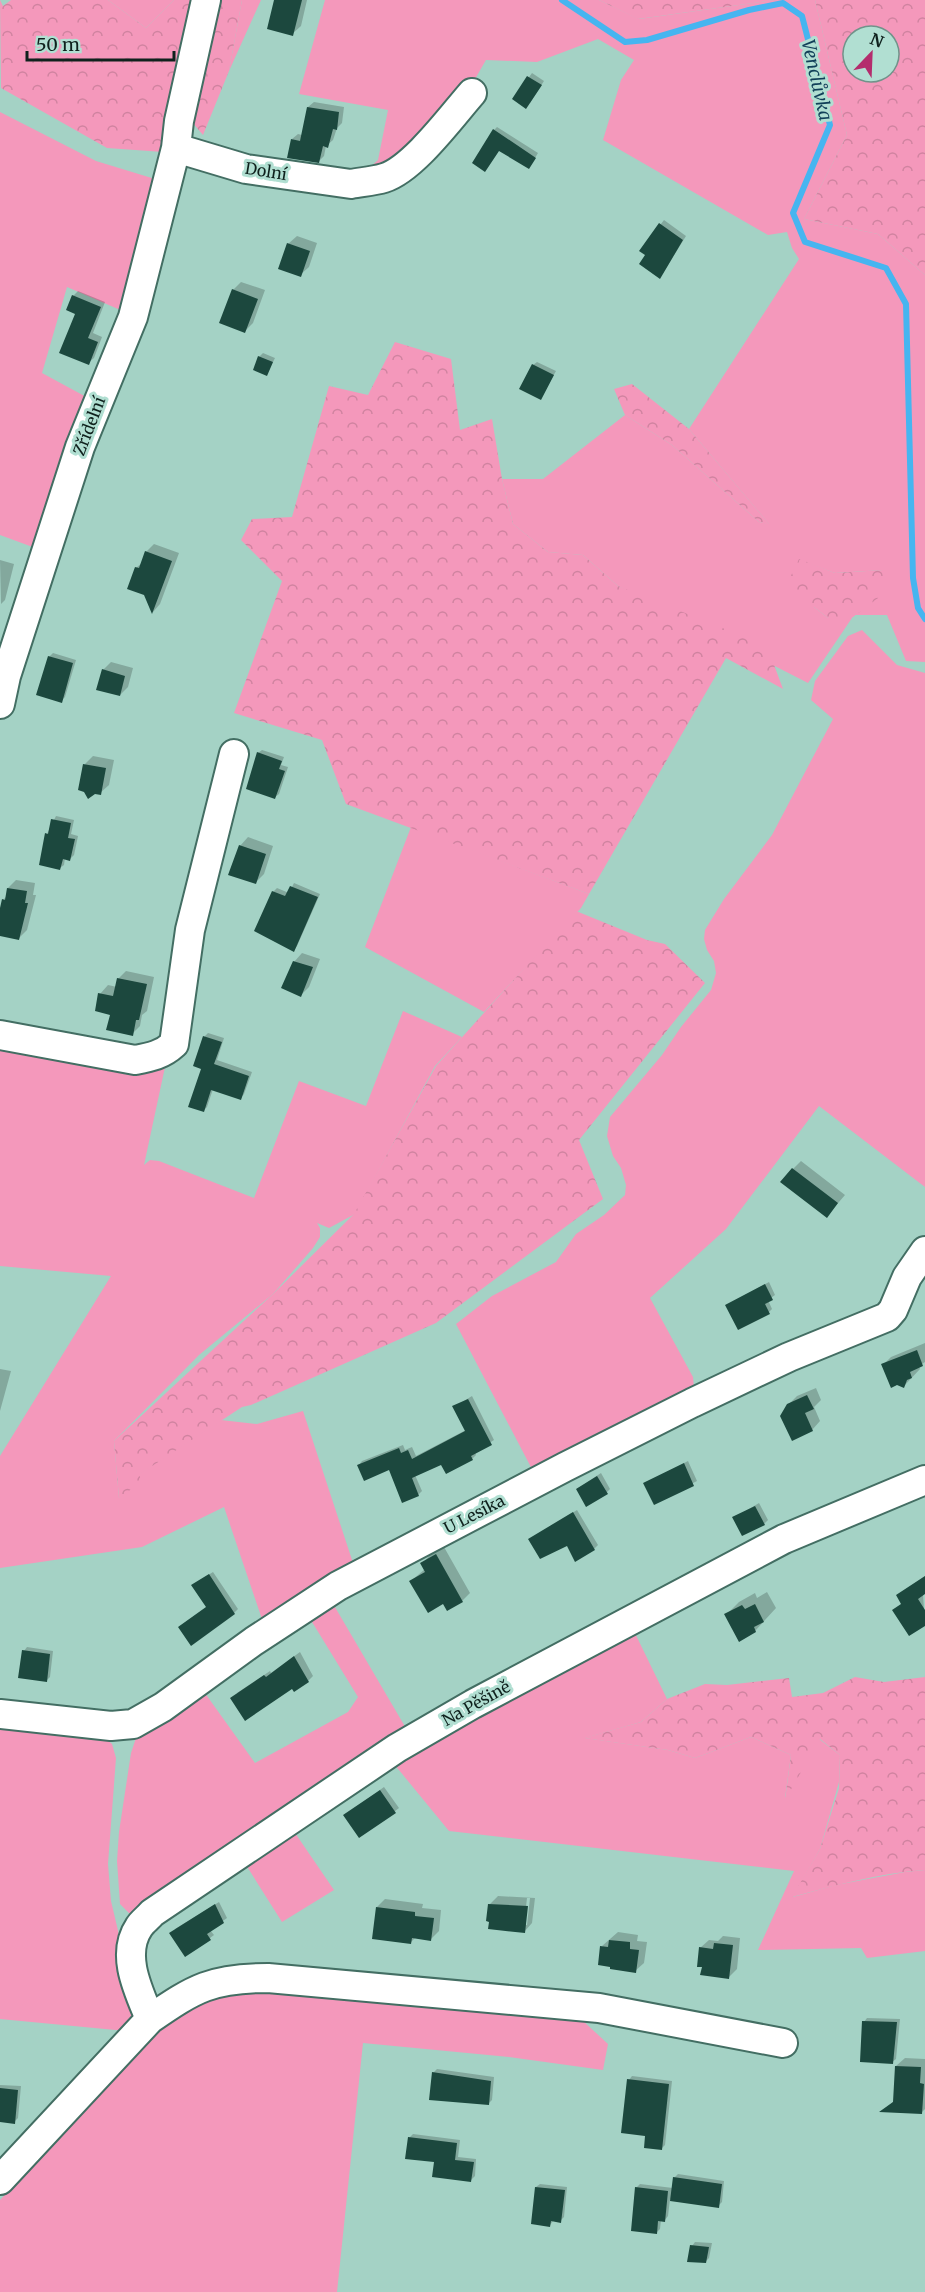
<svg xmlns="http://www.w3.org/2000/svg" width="925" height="2292" font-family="Merriweather,serif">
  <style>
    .grass { fill: #f498bb; fill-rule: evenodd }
    .forest { fill: url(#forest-crowns); fill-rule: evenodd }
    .shadow { fill: #0003; fill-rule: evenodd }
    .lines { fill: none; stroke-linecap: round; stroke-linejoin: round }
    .stream { stroke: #46b5f0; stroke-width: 6 }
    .building { fill: #1c483e }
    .minor-casing { stroke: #436e63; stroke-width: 32 }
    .minor { stroke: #fff; stroke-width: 28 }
    .labels { text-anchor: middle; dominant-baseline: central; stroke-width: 6; stroke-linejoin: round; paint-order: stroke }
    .street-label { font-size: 16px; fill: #0f211d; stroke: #b1dfd2 }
    .water-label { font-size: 18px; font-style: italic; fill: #113f58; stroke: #b1dfd2 }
  </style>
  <defs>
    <pattern id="forest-crowns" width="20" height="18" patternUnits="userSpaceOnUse" patternTransform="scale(1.5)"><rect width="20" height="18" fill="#f498bb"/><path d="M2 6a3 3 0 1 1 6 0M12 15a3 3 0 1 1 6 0" fill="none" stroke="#d083a0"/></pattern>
  </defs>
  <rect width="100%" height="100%" fill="#a4d2c5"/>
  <!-- grass -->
  <path class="grass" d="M108,0H174L146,28Z
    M242,0H261L229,71Z
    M325,0H599L639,19L775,0H815L847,135L804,219L878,234L925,275V662L906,661L887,615H854L808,683L618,586L583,555L548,552L513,524L502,479H543L625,415L672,445L759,522L769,524L689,429L799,259L792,248L787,232L768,235L603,140L621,80L634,60L598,39L537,62L486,60L475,79L400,159L364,173L378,160L388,110L299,94ZM799,560L835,573L883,570L828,618L814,607Z
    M0,112L96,161L155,179L125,312L67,287L42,373L90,399L38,549L0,535Z
    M862,630L897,665L925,673V1187L819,1106L726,1229L650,1298L693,1377L694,1388L554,1456L550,1465L534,1473L456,1324L492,1296L556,1262L576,1234L604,1215L625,1195L626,1185L621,1168L613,1156L607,1136L610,1117L662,1055L681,1027L711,990L716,973L714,961L707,950L704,939L705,930L724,899L772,835L833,719L811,700L815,681L848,636Z
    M411,827L589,894L581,908L484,1012L365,947Z
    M403,1011L462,1037L435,1066L355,1214L329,1228L317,1223L320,1228V1237L313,1248L273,1294L199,1355L114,1441L119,1498L139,1474L221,1420L257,1424L303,1411L355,1569L264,1625L224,1507L142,1547L0,1568V1456L111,1276L0,1266V1042L144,1067H165L144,1165L150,1160L159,1161L254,1198L299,1081L366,1106Z
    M332,1602L407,1730L138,1912L129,1913L120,1904L117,1861L119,1832L131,1753L137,1735L202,1689L255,1763L348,1712L358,1697L309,1617Z
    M631,1625L667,1699L641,1722L585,1738L668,1750L695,1758L751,1737L791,1755L785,1798L819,1739L840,1755L839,1782L820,1849L793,1897L836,1885L905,1872L925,1870V1951L867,1958L861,1948L758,1950L794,1871L449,1831L394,1764Z
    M0,1723L104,1737L112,1744L116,1758L108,1864L111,1901L138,2015L126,2031L0,2019Z
    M293,1830L334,1890L282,1922L246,1865Z
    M233,1988L582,2020L608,2044L603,2070L509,2057L363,2043L337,2292H0V2200L162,2027L209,1996Z"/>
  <!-- forest -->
  <path class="forest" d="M0,0L3,6L11,0H108L146,28L174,0H242L229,71L203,135L181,109L163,152L107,148L1,88Z
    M599,0H775L638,19Z
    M815,0H925V275L878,234L804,219L847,135ZM853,36H889V72H853Z
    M395,342L451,359L460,430L492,419L502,479L513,524L548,552L583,555L618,586L767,646L783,689L726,658L589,894L346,804L322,740L234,713L282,581L241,540L252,519L292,517L329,386L368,395Z
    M632,384L689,429L770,525L759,522L672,445L625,415L614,389Z
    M799,559L835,573L883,570L882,595L853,617L828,618L814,607L794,601L786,586Z
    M576,911L647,940L665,944L705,983L579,1140L603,1199L436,1323L251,1405L242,1407L140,1474V1483L119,1498L114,1441L273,1294L354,1214L436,1066Z
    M855,1677L884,1682L925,1677V1870C880,1873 836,1885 792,1897L820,1849L839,1788L840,1755L820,1739L785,1800L791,1755L751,1737L695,1758L668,1750L584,1738L641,1722L667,1699L705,1684L727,1685L789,1678L792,1697L823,1693Z"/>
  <!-- shadow -->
  <path class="shadow" d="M276,0H307L301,26L292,34Z
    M532,73L544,81L530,103L514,98Z
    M314,102L344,107L342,123L337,128L333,140L326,146L324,156L319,161L292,139L298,134L302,135L308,107Z
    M497,127L538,153L532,163L499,150L485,170L494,130Z
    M664,220L686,236L663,273L647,255L641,250Z
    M297,236L317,243L309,267L300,275L288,244Z
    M241,282L265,290L253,323L245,331L233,290Z
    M78,291L105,302L93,333L102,337L94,358L88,363L73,296Z
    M263,353L275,358L267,374L259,357Z
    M537,362L556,371L541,398L533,365Z
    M154,544L179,553L160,604L153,612L136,568L143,562L146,552Z
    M0,560L14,564L5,600L1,604Z
    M53,653L76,660L65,697L61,701L49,657Z
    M111,662L133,668L128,687L120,695L103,670Z
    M262,750L284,757L281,765L288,767L279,794L275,797L258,753Z
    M93,756L114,760L109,785L100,793L85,764Z
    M56,816L74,820L71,834L78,836L74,855L70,859L65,858L64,865L60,868L47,834Z
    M248,837L273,846L264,874L255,883L240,846Z
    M16,880L35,883L33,895H36L27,930L19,938L0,935L3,900L7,896L8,888Z
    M294,883L320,894L297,946L294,950L273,892L277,888L289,893Z
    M302,953L320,959L309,987L301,995L294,962Z
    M126,971L154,977L147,1011L142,1015L140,1026L132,1034L111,1013L100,994L108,985L117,987L118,979Z
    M208,1033L224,1038L217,1060L252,1072L244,1094L241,1098L213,1089L207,1107L203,1111V1068L195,1065L205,1036Z
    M801,1161L845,1195L827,1216L793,1169Z
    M769,1282L775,1295L768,1300L772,1309L769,1312L727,1305Z
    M925,1343V1362L919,1366L920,1369L904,1386L883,1365L891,1357Z
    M0,1369L11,1371L0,1411Z
    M816,1388L821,1400L814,1407L820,1421L812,1430L788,1405L797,1396Z
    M472,1396L494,1440L475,1452L476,1455L473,1458L447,1472L442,1463L415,1475L422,1491L418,1495L390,1468L359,1465L362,1461L403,1445L405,1450L412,1447L416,1456L466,1430L454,1407Z
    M688,1461L697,1481L654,1503L645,1483Z
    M601,1473L610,1489L607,1492L577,1489Z
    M759,1503L768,1520L764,1524L734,1518Z
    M577,1510L598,1545L594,1549L530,1539Z
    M444,1547L470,1593L462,1601L444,1602L411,1581L425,1569L422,1564L430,1555Z
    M213,1572L238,1609L234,1613L179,1627L208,1607L197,1582Z
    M925,1576L923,1594L925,1625L903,1603L898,1596Z
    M767,1592L776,1608L755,1631L726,1615L739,1602L755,1593L757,1598Z
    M27,1647L53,1651L50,1677L46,1681L24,1651Z
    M300,1652L313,1676L308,1681L292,1687L237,1693L270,1671L271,1673Z
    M384,1787L399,1808L395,1811L349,1812Z
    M498,1896L535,1898L532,1923L524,1932L489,1905ZM527,1898H530L527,1925H524Z
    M385,1899L423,1904L422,1908L441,1910L439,1931L431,1939L416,1937L411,1942L377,1907Z
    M219,1902L227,1918L210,1930L214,1935L210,1938L185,1955L175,1929Z
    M618,1932L638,1935L637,1941L647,1942L644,1963L635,1971L602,1946Z
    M723,1936L740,1938L737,1969L729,1977L703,1966L700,1948L709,1940L718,1941Z
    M867,2018L900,2019L896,2059L892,2062L864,2022Z
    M905,2058L925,2059V2109L921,2113L883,2111L895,2100L896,2066Z
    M437,2069L494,2077L492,2100L488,2104L433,2073Z
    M632,2076L672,2081L665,2145L661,2149L647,2135L629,2080Z
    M0,2085L21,2086L18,2118L14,2122L0,2121Z
    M413,2134L460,2140L458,2157L476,2159L475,2176L471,2180L436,2161L409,2138Z
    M678,2174L724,2181L722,2202L718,2206L670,2199L668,2216L665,2220H661L660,2229L656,2233L636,2188L640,2184L673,2188L674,2178Z
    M540,2184L567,2187L564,2217L560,2221H553L550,2225L536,2187Z
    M695,2242L712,2243L709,2258L706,2261L692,2246Z"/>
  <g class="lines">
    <!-- stream -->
    <path class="stream" d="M562,0L625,42L647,40L749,10L783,3L802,16L830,125L793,213L805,242L886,268L906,304L913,578L918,608L925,619"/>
  </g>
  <!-- building -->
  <path class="building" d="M274,0H302L293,36L267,29Z
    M527,76L542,85L526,109L512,99Z
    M307,107L339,112L337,130L333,129L328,148L323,146L319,163L287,158L291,139L300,141Z
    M493,129L536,158L529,169L499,151L485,172L472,163Z
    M659,223L683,240L660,279L639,264L645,255L639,251Z
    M287,243L310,251L301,277L278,269Z
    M232,289L258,299L245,333L219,323Z
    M72,295L101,307L88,338L98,342L89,365L59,353L75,314L66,310Z
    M258,356L273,362L267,376L253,370Z
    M532,364L554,375L541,400L519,389Z
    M145,551L172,561L152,614L144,595L127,589L135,567L139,568Z
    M48,656L73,663L62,703L36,695Z
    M102,669L125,676L120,696L96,690Z
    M257,752L282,761L279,769L285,771L275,799L246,789Z
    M83,764L106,768L101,795L95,794L88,799L84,792L78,790Z
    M51,819L71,823L68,838L75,839L70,861L63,859L60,870L39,865L45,833L48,834Z
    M239,845L266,854L256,884L228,875Z
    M290,886L318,897L294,952L254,931L272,891L285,896Z
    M7,888L27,891L25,903H28L19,940L0,936V908L2,899L5,900Z
    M293,961L313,967L301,997L281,988Z
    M117,978L147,984L139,1020H136L133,1036L106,1030L110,1015L95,1011L98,993L113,996Z
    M203,1036L222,1042L214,1064L249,1076L241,1100L211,1090L204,1112L188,1107L201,1069L193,1066Z
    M792,1168L838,1203L827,1218L780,1182Z
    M765,1284L773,1300L765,1304L770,1314L738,1330L725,1305Z
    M917,1350L923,1366L910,1372L912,1378L907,1380L904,1388L897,1385L891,1388L881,1364Z
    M807,1395L814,1409L805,1413L813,1431L792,1441L780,1416L787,1404Z
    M468,1399L492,1445L471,1456L473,1460L446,1474L441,1465L412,1478L419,1496L402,1503L389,1470L364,1481L357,1465L399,1448L401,1453L408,1450L412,1459L465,1431L452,1406Z
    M684,1463L694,1486L654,1505L643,1483Z
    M597,1476L608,1494L586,1507L576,1489Z
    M755,1506L765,1525L742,1536L732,1517Z
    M573,1512L595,1550L575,1562L567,1546L540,1559L528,1539Z
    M436,1554L463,1602L447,1611L443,1604L428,1613L409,1581L425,1572L420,1563Z
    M209,1574L235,1614L191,1646L178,1627L206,1607L191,1585Z
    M925,1576V1594L918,1599L925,1610V1626L909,1636L892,1610L901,1604L896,1595Z
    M755,1604L764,1622L754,1627L756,1632L739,1642L724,1614L742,1605L745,1609Z
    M22,1650L50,1654L47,1682L18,1678Z
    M294,1656L309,1682L294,1692L292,1689L245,1721L230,1698L264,1675L266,1677Z
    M380,1790L396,1813L359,1838L343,1815Z
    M215,1904L224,1923L207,1934L211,1940L185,1957L169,1933Z
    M488,1904L528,1906L525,1933L488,1929L489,1922L486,1921Z
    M376,1907L415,1912V1916L434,1918L431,1941L412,1938L411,1944L372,1939Z
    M609,1940L630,1942V1949L639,1950L636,1973L610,1969V1967L598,1965L600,1946L608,1947Z
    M714,1943L733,1945L729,1979L700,1975L702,1967H697L699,1947L713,1949Z
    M862,2021L897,2022L893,2064L860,2062Z
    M895,2066L921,2067L920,2083L924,2084L922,2114L879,2112L893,2102Z
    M432,2072L491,2081L489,2105L429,2100Z
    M627,2079L669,2084L662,2150L644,2148L645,2136L621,2133Z
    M0,2088L18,2090L15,2124L0,2122Z
    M408,2137L457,2143L455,2160L474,2162L471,2182L432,2177L434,2162L405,2159Z
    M673,2177L722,2184L719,2208L670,2201Z
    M535,2187L565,2190L561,2223L551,2221L550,2227L531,2224Z
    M635,2187L668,2191L665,2222L658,2221L657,2234L631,2231Z
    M690,2245L709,2247L706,2263L687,2262Z"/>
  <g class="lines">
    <defs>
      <path id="minor" d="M206,0L179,121L176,148L246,169L351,184C362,182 374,181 384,178C413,169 451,117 472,93
        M0,704L6,676L80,447L133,317L176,148
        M0,1035L135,1060C151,1057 162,1055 174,1044L190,930L234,754
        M0,1714L111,1726L133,1724L163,1707L254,1641L338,1586L565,1467L692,1403L789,1357L887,1317L893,1310L907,1277L925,1251
        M150,2019C139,1992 120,1955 139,1927C142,1922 148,1918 152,1913L397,1748L473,1704L784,1539L925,1480
        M0,2180L150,2019C195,1988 212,1978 268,1978L599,2008L783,2043"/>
    </defs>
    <!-- minor casing -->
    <use href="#minor" class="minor-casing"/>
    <!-- minor -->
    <use href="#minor" class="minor"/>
  </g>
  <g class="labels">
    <!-- street labels -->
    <g class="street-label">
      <text transform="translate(266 171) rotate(9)">Dolní</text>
      <text transform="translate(89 426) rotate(-69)">Zřídelní</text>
      <text transform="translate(474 1514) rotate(-27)">U Lesíka</text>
      <text transform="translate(476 1703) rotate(-29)">Na Pěšině</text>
    </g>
    <!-- water labels -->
    <g class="water-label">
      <text transform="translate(817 80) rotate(77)">Venclůvka</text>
    </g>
  </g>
  <!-- north arrow -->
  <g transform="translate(871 54) rotate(23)"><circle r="28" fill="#b1dfd2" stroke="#70938a" stroke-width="1.5"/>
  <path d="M0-4.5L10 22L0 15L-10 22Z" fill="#b42c6d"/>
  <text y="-9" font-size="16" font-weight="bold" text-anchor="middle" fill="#0f211d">N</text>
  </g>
  <!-- scale -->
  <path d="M27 51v9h147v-9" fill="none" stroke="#0f211d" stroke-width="3"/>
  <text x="36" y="51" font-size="18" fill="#0f211d" stroke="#b1dfd2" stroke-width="4.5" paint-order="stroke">50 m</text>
</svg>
